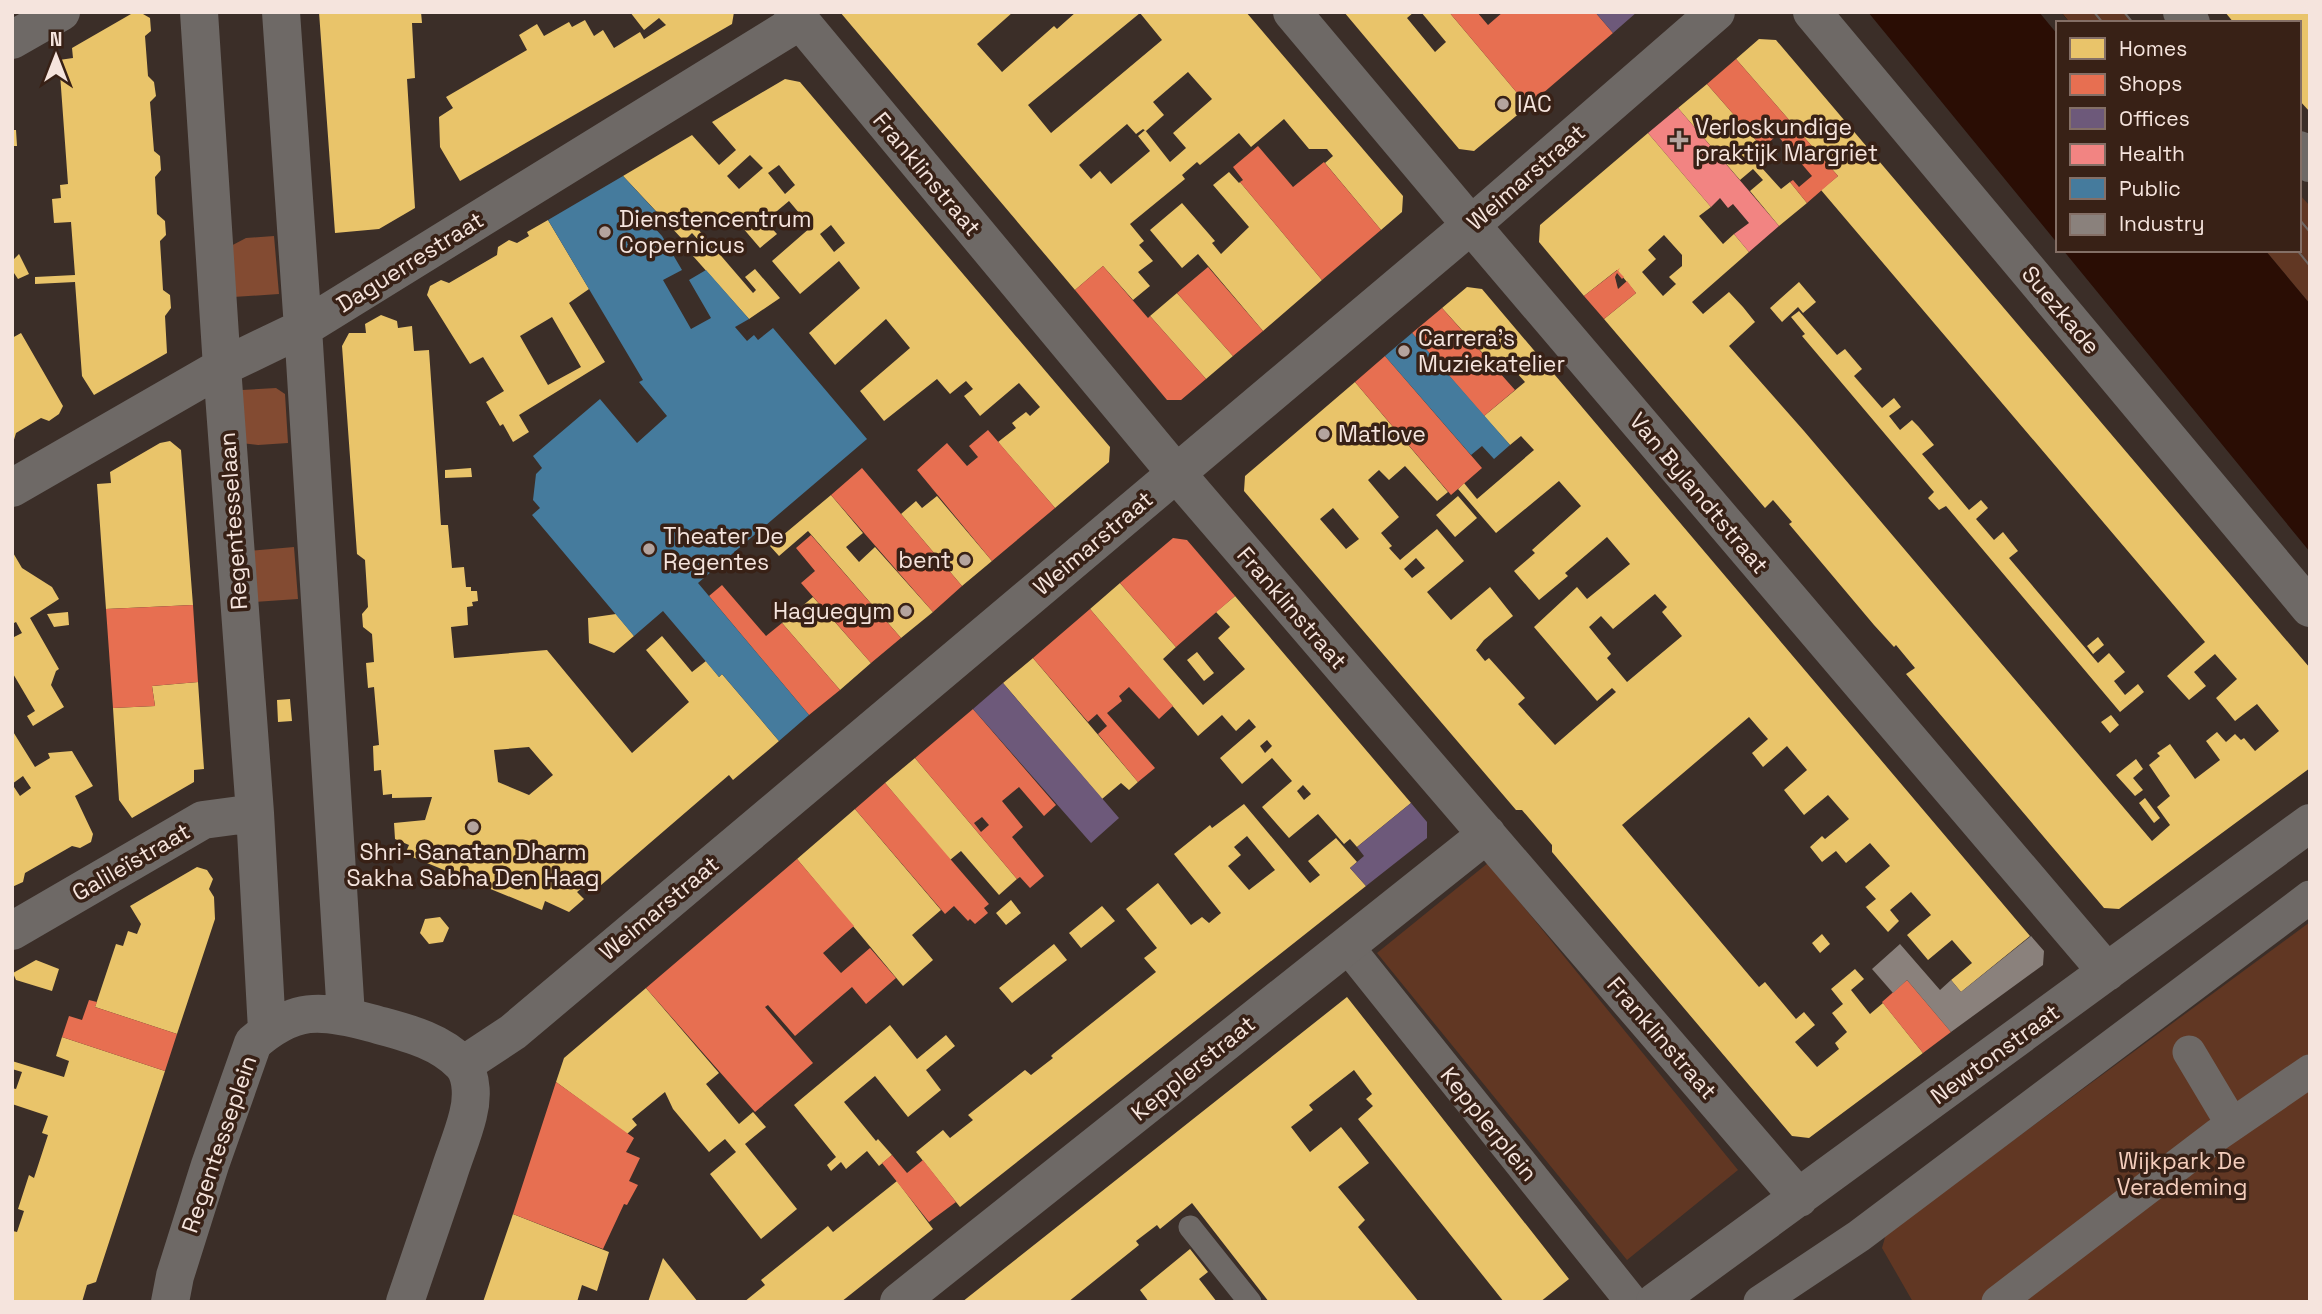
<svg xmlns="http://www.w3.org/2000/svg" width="2322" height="1314" font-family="'Space Grotesk',sans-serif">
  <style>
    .green { fill: #613723 }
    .forest { fill: #834b32 }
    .water { fill: #2a0d04 }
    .pier { fill: #3b2e28 }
    .homes { fill: #e9c46a; fill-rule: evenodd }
    .shops { fill: #e76f51; fill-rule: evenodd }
    .offices { fill: #6d597a }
    .health { fill: #f28482 }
    .public { fill: #457b9d }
    .industry { fill: #8a817c }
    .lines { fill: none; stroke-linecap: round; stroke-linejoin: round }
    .service { stroke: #6e6966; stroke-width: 23 }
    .pedestrian { stroke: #6e6966; stroke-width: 33 }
    .minor { stroke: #6e6966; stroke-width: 38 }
    .tram { stroke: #6d6561; stroke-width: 2 }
    .poi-dot { fill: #b4a49e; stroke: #382116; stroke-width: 2.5 }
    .labels { text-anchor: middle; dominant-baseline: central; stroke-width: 7; stroke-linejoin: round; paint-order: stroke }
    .poi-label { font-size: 23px; fill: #f5e4dd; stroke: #382116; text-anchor: start }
    .street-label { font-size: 23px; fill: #f5e4dd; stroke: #382116 }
    .park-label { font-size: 23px; fill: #f4cdbc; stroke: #382116 }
  </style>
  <rect width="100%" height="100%" fill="#3b2e28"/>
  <!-- green -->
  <path class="green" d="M2061,12H2124L2133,23H2070Z
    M2299,194L2310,206V304L2265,250H2299Z
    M1488,863L1738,1170L1627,1260L1377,953Z
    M2310,922V1302H1913L1882,1248L1886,1234Z"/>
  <!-- forest -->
  <path class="forest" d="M274,236L279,294L233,297L227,248L246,238Z
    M276,388L285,394L288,443L258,445L241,443L242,390Z
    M294,547L298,599L253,602L248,551Z"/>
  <!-- water -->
  <path class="water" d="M1868,12H2061L2070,23H2058V244Z
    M2063,250H2265L2310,304V552Z"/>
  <!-- pier -->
  <path class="pier" d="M2039,12H2061L2070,23H2058V35Z"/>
  <!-- homes -->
  <path class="homes" d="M319,12H421L422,23H412L415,78L407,79L415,208L379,229L335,233Z
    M630,12H734L732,24L460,181L440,147L439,117L453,108L446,97L527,50L519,35L537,24L544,36L569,22L572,27L585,20L594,36L603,30L614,48L640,32L644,39L666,25L659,18L644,30Z
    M840,12H950L952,14L956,12H1013L977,44L1002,72L1054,26L1057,29L1076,12H1246L1403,196L1402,212L1381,230L1325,163L1333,156L1327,149H1309L1284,119L1251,147L1239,133L1200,165L1197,162L1182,175L1185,179L1130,224L1144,241L1139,245L1153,261L1138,272L1150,286L1133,300L1103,266L1075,290ZM1140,13L1162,40L1051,133L1028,105ZM1188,72L1212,99L1173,133L1186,148L1170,162L1145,130L1138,136L1150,151L1111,184L1100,171L1091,179L1079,165L1127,124L1136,134L1143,129L1146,131L1164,115L1153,102Z
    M1344,12H1414L1407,18L1435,52L1446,42L1421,12H1449L1528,106L1474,151L1459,149Z
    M2225,12H2310V112L2299,100V23H2234Z
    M131,14H143L150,18L151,31L145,36L148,76L154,82L156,96L150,102L154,151L160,156L161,170L155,177L157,214L165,221L166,235L160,241L163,290L170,295L171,308L165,316L167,353L94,395L82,376L75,282L35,284V277L75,275L71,222L54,223L52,199L61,198L60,185L68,184L59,60L73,58L72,48Z
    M1759,39L1776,40L2310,668V768L2119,909L2104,908L1906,674L1915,668L1896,645L1894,647L1874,625L1789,524L1792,522L1773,500L1765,508L1604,319L1636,293L1617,270L1584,296L1539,242L1540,225L1648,133L1711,207L1699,216L1723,244L1734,234L1749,252L1692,302L1703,314L1729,292L1743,307L1755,322L1729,346L1804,431L2152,841L2170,825L2157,807L2170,796L2149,765L2160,756L2157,753L2170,744L2195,779L2220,760L2206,741L2217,732L2226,742L2235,734L2241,740L2244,738L2255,751L2279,731L2257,704L2235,721L2226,710L2216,698L2237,679L2215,654L2194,672L2206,686L2189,700L2167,676L2205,642L1821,190L1838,176L1736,59ZM1664,235L1682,255V266L1669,277L1676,284L1663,296L1642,272L1656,259L1648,250Z
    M785,79L800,82L1110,447L1109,462L1055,508L998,442L1016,428L1012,423L1026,412L1030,416L1040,407L1019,383L980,416L964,396L973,389L966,381L950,394L937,379L884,421L860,391L910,348L886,319L835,365L809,333L860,288L839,261L800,294L772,261L811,227L789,201L765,221L777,234L760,248L730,213L716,225L709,218L698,229L753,293L756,290L745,277L755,269L780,298L749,319L693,256L704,246L692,233L684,241L623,176L692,135L719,165L736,150L712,122ZM750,155L763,168L739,189L727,176ZM779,165L795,185L785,194L768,173ZM831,225L845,243L834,252L820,234Z
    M1707,84L1763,148L1752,157L1781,189L1790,182L1807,203L1779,226L1750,191L1763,180L1753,169L1740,180L1678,108Z
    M12,130H16L17,146H12Z
    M1771,144L1778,153L1772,157L1766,149Z
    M1229,172L1239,183L1240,182L1322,280L1263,331L1198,254L1182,268L1150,230L1182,203L1215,241L1212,243L1221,254L1249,227L1213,185Z
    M548,220L589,289L569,303L605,362L519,415L529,432L513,442L503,424L500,426L486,402L504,391L483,357L470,364L427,295L430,286L441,280L449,283L497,255L498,247L509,240L517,243L529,236L527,232ZM552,317L581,367L548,385L520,336Z
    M19,254L29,274L18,279L12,270V261Z
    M1799,282L1816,302L1803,313L1798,307L1782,322L1770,308Z
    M1467,287L1482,289L2030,936L1961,992L1951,980L1972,963L1952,940L1928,960L1907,935L1931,915L1911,892L1890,910L1899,921L1888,932L1866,907L1876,899L1865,887L1890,866L1870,843L1846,863L1836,851L1822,862L1810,847L1822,836L1825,839L1849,819L1828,795L1804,815L1784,790L1807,770L1787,746L1763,767L1752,753L1768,739L1749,717L1622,825L1759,987L1765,982L1796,1019L1804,1012L1815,1025L1795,1042L1817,1067L1839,1049L1835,1043L1847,1032L1832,1013L1843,1004L1831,989L1855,969L1864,979L1851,990L1870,1014L1883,1003L1923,1053L1809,1138L1792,1136L1552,852V845L1522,810H1516L1244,491L1245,476L1355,382L1448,492L1437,501L1405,466L1389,480L1379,470L1368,480L1399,517L1381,533L1392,546L1389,548L1400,560L1437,529L1464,561L1427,592L1451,620L1490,587L1513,616L1484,640L1476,650L1485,661L1489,658L1525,698L1518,704L1555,745L1616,692L1612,688L1597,701L1534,627L1577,587L1587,599L1630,564L1607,537L1565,573L1568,576L1539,600L1514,571L1535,553L1532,550L1581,506L1559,481L1496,533L1458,489L1464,483L1477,499L1534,450L1521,436L1510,445L1484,416L1525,382L1506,361L1497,369L1442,308ZM1333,508L1359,539L1346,549L1320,519ZM1416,558L1425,568L1412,578L1404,569ZM1655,594L1667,607L1662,612L1682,636L1627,682L1607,658L1611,654L1589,627L1601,616L1613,629Z
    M1177,293L1233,356L1206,379L1150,316Z
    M1799,311L1837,355L1845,349L1862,369L1854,376L1882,408L1894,398L1901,407L1889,416L1900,430L1912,420L1918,426L1934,445L1922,454L1969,510L1981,500L1988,508L1976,519L1994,540L2003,532L2018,551L2009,558L2098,663L2109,653L2125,672L2114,681L2125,695L2138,684L2144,692L2120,712L1946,506L1939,510L1928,498L1934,492L1802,336L1805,334L1791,317Z
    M381,315L397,321L398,328L412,326L414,351L429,350L441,525H448L452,568L464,567L466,587H471V591H477L478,601L472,602L473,606L467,607L468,625L451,627L454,658L547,650L632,753L689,702L646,650L662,636L692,672L706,661L719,677L722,674L779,741L733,780L729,775L600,886L594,878L577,892L584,899L569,912L545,901L542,910L405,854L409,845L395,839L394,823L425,820L432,797L392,798V794L383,795L381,770L374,771L373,746L379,745L374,687L368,688L366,663L374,662L372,634L363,627L362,614L368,607L365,560L357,554L342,346L349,333H366L365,324ZM529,747L553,775L529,795L498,782L494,750Z
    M21,333L63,406L59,414L49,421L41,418L16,433L13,443L12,338Z
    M170,441L181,450L193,605L106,609L97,484L111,483L110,472L160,443Z
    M471,468L472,477L445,478V470Z
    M831,495L863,533L846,547L859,562L875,547L933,612L901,638L808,531L779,556L770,546Z
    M937,496L992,561L962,586L901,514L916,501L922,508Z
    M1458,496L1477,518L1455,537L1436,515Z
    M12,551L22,568L52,587L59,599L30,618L59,669L56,671L51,685L64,707L33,726L27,716L35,711L12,672V638L22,633L16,622L12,624Z
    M1120,583L1176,647L1163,659L1203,705L1245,669L1218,638L1230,627L1216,612L1235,596L1411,803L1357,847L1350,839L1344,844L1318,814L1289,838L1262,807L1292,781L1272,758L1242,784L1220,758L1256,727L1249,719L1236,731L1222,715L1198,736L1090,609ZM1267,740L1272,746L1265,753L1260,746ZM1303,785L1311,794L1304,800L1297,791Z
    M813,597L871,663L840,690L782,623Z
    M68,612L69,625L54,627L47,614Z
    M616,614L634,636L614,653L589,643L588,618Z
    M2098,637L2104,645L2093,654L2087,646Z
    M1197,652L1214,673L1204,681L1187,660Z
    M1033,658L1138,782L1129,790L1121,783L1102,799L1003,683Z
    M198,682L204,769L194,770V782L132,818L119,800L113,708L155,706L152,686Z
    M290,699L292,721L278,722L277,700Z
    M2111,715L2119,725L2110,733L2101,722Z
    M12,730L35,767L50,758L48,753L72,751L93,786L75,796L93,834L91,842L80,848L72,846L25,873L23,882L12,887V784L20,796L31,788L23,776L12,784Z
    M915,758L1017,879L999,895L961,851L950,860L885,783Z
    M2136,759L2143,769L2133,778L2143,790L2135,796L2116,775Z
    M2145,798L2160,818L2154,823L2139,803Z
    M1244,804L1310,883L1320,875L1308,861L1336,838L1357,862L1350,868L1366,886L960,1207L916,1152L943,1130L950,1138L973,1120L968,1115L1025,1070L1031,1075L1053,1058L1051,1056L1053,1054L1156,972L1144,958L1157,948L1126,909L1158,883L1191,925L1202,917L1209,923L1221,913L1174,854L1210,825L1212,828ZM1247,836L1275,870L1249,890L1228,866L1241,855L1234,847Z
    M855,809L941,910L912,935L933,960L903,986L797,859Z
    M197,867L207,870L213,879L209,889L214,897L215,919L177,1034L95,1007L116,944L123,946L128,931L137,934L141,924L130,906Z
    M1011,900L1021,913L1006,925L996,913Z
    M1102,906L1115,921L1081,948L1069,933Z
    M440,917L449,928L443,942L429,944L420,933L425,919Z
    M1822,934L1830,944L1820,953L1812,943Z
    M1054,944L1067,960L1012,1003L999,988Z
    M36,960L59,969L52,991L16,980L13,973Z
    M646,988L719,1073L706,1084L739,1124L753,1112L766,1127L745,1144L797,1209L761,1239L710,1174L736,1152L725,1139L709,1152L673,1109L665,1092L632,1119L637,1125L627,1134L556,1082L564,1058Z
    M1347,997L1569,1279L1540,1302H1504L1358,1119L1373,1106L1366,1099L1372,1094L1354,1070L1309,1105L1313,1110L1291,1127L1310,1152L1341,1127L1369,1163L1338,1187L1365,1220L1358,1227L1419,1302H1269L1192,1203L1160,1229L1157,1225L1136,1241L1139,1245L1068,1302H962Z
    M890,1025L917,1059L946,1035L955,1046L926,1070L941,1090L908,1117L875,1076L844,1102L876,1141L878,1139L892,1155L879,1166L867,1151L846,1169L841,1162L831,1171L827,1165L836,1157L794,1105Z
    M62,1037L165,1071L96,1282L87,1285L82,1302H12V1235L13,1231L17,1232L24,1211L18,1209L29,1175L34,1178L48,1135L42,1133L48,1116L12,1104V1088L16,1089L22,1072L12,1069V1061L64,1077L69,1061L56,1056Z
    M897,1181L933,1229L841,1302H744L765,1285L761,1280L828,1226L833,1232Z
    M513,1214L609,1252L597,1291L582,1285L577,1302H483Z
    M1190,1249L1208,1272L1199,1279L1217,1302H1149L1140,1290Z
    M663,1258L698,1302H648Z"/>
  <!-- shops -->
  <path class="shops" d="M1449,12H1477L1488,25L1503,12H1595L1613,33L1528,106Z
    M1736,59L1838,176L1807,203L1790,182L1793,180L1799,187L1812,176L1777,135L1763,148L1707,84Z
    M1258,146L1293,187L1324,162L1381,230L1322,280L1240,182L1243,180L1233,167Z
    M1103,266L1148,318L1150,316L1206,379L1181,400H1167L1075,290Z
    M1208,267L1263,331L1233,356L1177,293Z
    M1620,268L1618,271L1624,277L1622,279L1617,273L1615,277L1618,289L1627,281L1636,293L1604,319L1584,296Z
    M1442,308L1515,390L1484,416L1412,333Z
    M1385,356L1482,468L1451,495L1355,382Z
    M988,430L1055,508L992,561L917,470L947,443L967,466L978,457L969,446Z
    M862,468L962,586L933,612L831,495Z
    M811,535L901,638L871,663L801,583L815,571L796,548Z
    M1173,538L1187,540L1235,596L1176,647L1120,583Z
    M722,585L766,636L782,623L840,690L809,715L709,596Z
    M193,605L198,682L152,686L155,706L113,708L106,609Z
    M1090,609L1173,706L1159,719L1129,687L1119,696L1122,701L1107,713L1155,768L1138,782L1098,734L1107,726L1097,714L1088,722L1033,658Z
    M973,709L1056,805L1044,816L1019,787L1002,801L1023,827L1012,837L1044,876L1030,888L1020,877L1017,879L915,758ZM982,817L989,825L981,832L974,823Z
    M885,783L989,904L984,908L988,913L975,924L970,919L968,921L954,906L945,914L855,809Z
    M797,859L854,926L823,953L841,973L870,948L896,978L866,1004L852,987L795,1036L768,1005L765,1007L813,1063L755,1112L646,988Z
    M1907,980L1951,1032L1923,1053L1882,1002Z
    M89,1000L97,1002L95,1007L177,1034L165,1071L62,1037L69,1016L82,1020Z
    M556,1082L634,1138L626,1152L640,1158L629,1181L638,1185L627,1205L624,1204L603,1249L513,1214Z
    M892,1155L907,1173L923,1160L956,1202L929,1222L882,1163Z"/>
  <!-- offices -->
  <path class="offices" d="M1595,12H1637L1613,33Z
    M1003,683L1119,818L1091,843L973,709Z
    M1411,803L1427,822V838L1366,886L1350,868L1364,856L1357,847Z"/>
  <!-- health -->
  <path class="health" d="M1678,108L1779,226L1749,252L1734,234L1749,223L1733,204L1728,208L1720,198L1711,207L1648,133Z"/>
  <!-- public -->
  <path class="public" d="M623,176L662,218L651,224L662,236L682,270L663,280L691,329L711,318L689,280L706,270L749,319L735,327L747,341L754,335L758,340L773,328L867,439L698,583L809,715L779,741L722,674L719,677L663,611L634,636L532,515L540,508L533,500L536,474L542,468L533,456L600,399L637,443L667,416L639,382L643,380L548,220Z
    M1412,333L1510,445L1494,459L1482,446L1471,455L1385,356Z"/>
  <!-- industry -->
  <path class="industry" d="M2031,936L2044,951L2043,965L1951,1032L1907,980L1893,993L1872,969L1900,944L1940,990L1951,980L1961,992Z"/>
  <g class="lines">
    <!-- service -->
    <path class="service" d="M1190,1227L1250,1302"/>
    <!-- pedestrian -->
    <path class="pedestrian" d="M1347,946L1632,1302
      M2189,1052L2232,1124
      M1760,1302L1859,1236L2310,897
      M1998,1302L2217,1135L2310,1071"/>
    <!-- minor -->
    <path class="minor" d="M199,12L222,367L255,813L267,1030
      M281,12L303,328L346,1016
      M793,12L1176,473L1799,1198
      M1292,12L1471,225L2107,972
      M1812,12L2310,608
      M2182,12L2191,23
      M12,40L61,12
      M2299,150L2310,163
      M12,488L222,367L303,328L800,21
      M12,931L203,820L255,813
      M463,1065L513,1032L1471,225L1716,12
      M170,1302L175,1276L210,1165L253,1043C294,1007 320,1009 371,1023C403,1032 438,1039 462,1064C473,1077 472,1100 468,1115C463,1136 454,1156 448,1176C434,1218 419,1260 405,1302
      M899,1302L1487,834
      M1655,1302L2310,823"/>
    <!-- tram -->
    <path class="tram" d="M2094,12L2103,23
      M2124,12L2133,23
      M2299,219L2310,232
      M2297,250L2310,266"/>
  </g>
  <!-- markers -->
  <g class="poi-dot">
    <circle cx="1503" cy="104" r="7"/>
    <path d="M1675.5 129.5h7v7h7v7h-7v7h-7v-7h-7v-7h7z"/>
    <circle cx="605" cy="232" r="7"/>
    <circle cx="1404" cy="351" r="7"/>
    <circle cx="1324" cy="434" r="7"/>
    <circle cx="649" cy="549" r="7"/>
    <circle cx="965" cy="560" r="7"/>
    <circle cx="906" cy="611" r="7"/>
    <circle cx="473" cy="827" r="7"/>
  </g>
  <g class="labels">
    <!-- poi labels -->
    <g class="poi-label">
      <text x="1517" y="104">IAC</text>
      <text x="1695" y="127">Verloskundige<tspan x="1695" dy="26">praktijk Margriet</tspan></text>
      <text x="619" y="219">Dienstencentrum<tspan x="619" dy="26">Copernicus</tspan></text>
      <text x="1418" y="338">Carrera's<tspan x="1418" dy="26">Muziekatelier</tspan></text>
      <text x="1338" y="434">Matlove</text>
      <text x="663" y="536">Theater De<tspan x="663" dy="26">Regentes</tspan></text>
      <text x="951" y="560" text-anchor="end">bent</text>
      <text x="892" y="611" text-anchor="end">Haguegym</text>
      <text x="473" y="852" text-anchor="middle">Shri- Sanatan Dharm<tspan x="473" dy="26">Sakha Sabha Den Haag</tspan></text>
    </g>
    <!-- street labels -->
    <g class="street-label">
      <text transform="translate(927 174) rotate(50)">Franklinstraat</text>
      <text transform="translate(1526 177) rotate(-41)">Weimarstraat</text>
      <text transform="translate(410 262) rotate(-32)">Daguerrestraat</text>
      <text transform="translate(2061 310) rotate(50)">Suezkade</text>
      <text transform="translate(1699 493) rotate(50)">Van Bylandtstraat</text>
      <text transform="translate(233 521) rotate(-94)">Regentesselaan</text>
      <text transform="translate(1093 543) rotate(-40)">Weimarstraat</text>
      <text transform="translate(1292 608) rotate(49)">Franklinstraat</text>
      <text transform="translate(131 862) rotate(-30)">Galileïstraat</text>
      <text transform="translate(659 908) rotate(-40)">Weimarstraat</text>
      <text transform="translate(1662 1038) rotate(49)">Franklinstraat</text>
      <text transform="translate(1995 1054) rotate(-36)">Newtonstraat</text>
      <text transform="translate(1193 1068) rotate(-39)">Kepplerstraat</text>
      <text transform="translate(1489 1124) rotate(51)">Kepplerplein</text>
      <text transform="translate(219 1144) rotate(-71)">Regentesseplein</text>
    </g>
    <!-- park labels -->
    <g class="park-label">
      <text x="2182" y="1161">Wijkpark De<tspan x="2182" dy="26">Verademing</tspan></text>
    </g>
  </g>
  <!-- border -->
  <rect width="2322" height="1314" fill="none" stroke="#f5e4dd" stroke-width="28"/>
  <!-- legend -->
  <rect x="2056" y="21" width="245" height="231" fill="#382116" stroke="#846f66" stroke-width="2"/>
  <rect x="2070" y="38" width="35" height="21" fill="#e9c46a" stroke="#846f66" stroke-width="2"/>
  <text x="2119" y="56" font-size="21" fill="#f5e4dd">Homes</text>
  <rect x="2070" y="74" width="35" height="21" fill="#e76f51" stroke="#846f66" stroke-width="2"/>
  <text x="2119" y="91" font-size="21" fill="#f5e4dd">Shops</text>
  <rect x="2070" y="108" width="35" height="21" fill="#6d597a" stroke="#846f66" stroke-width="2"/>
  <text x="2119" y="126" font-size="21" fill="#f5e4dd">Offices</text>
  <rect x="2070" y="144" width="35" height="21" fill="#f28482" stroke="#846f66" stroke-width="2"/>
  <text x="2119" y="161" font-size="21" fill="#f5e4dd">Health</text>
  <rect x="2070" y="178" width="35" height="21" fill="#457b9d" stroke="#846f66" stroke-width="2"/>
  <text x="2119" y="196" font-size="21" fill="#f5e4dd">Public</text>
  <rect x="2070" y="214" width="35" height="21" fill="#8a817c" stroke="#846f66" stroke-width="2"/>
  <text x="2119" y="231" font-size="21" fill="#f5e4dd">Industry</text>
  <!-- north arrow -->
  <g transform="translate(56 56)" stroke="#382116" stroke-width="5" paint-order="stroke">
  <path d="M0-5L12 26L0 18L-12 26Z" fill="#f5e4dd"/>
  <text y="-10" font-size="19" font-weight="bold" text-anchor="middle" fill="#f5e4dd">N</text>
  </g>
</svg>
